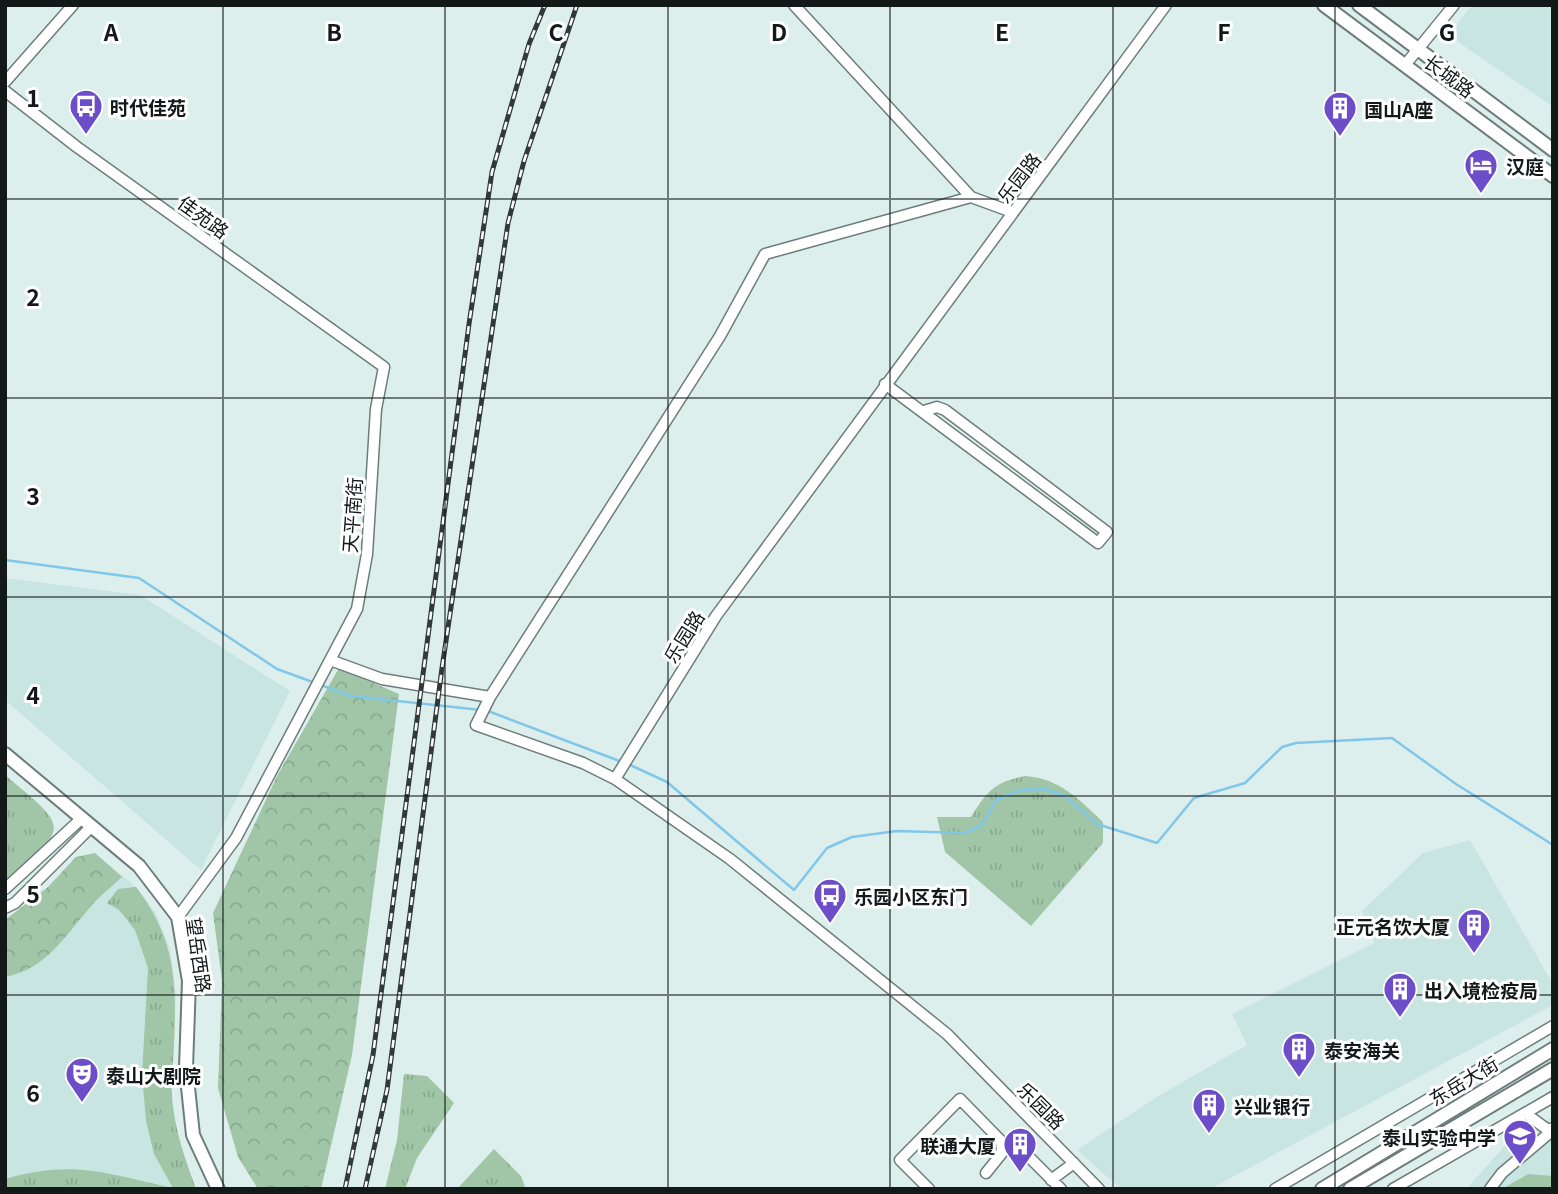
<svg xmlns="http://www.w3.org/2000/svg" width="1558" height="1194" font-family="Georgia,'Noto Sans SC',serif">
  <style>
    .built { fill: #c9e5e2 }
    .forest { fill: url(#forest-crowns) }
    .park { fill: url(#park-tufts) }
    .garden { fill: #a0c6a7 }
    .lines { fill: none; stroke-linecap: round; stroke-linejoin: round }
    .stream { stroke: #80c7e9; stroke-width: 2.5 }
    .minor-casing { stroke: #6c7d7b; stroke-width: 13 }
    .major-casing { stroke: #6c7d7b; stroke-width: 16 }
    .minor { stroke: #fff; stroke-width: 10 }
    .major { stroke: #fff; stroke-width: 12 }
    .rail-casing { stroke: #313939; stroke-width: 5 }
    .rail { stroke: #fff; stroke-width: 2.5; stroke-dasharray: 8; stroke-linecap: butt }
    .grid { fill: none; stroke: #131919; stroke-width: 2; stroke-opacity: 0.55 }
    .labels { text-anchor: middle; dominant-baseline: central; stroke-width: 6; stroke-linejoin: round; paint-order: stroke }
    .street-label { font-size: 19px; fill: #131919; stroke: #fff }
    .poi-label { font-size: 19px; font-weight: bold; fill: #131919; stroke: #fff; text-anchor: start }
    .grid-label { font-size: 23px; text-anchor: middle; font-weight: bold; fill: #131919; stroke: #fff; stroke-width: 6; stroke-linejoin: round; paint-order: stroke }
  </style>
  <defs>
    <pattern id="forest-crowns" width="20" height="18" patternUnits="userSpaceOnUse" patternTransform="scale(1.75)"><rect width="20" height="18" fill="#a0c6a7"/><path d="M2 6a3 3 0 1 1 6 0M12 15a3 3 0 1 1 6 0" fill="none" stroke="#89aa8f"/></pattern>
    <pattern id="park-tufts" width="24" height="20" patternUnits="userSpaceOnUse" patternTransform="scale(1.75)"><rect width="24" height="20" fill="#a0c6a7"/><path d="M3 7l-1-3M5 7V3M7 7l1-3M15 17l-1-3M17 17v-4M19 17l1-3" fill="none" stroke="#89aa8f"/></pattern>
  </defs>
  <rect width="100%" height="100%" fill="#ddefed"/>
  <!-- built -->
  <path class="built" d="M1472,5H1553V107L1448,35Z
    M5,578L140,595L290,691L201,870L5,700Z
    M1470,840L1553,984V1005L1210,1189H1121L1077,1150L1160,1095L1247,1045L1232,1014L1374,943L1362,911L1423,853Z
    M95,853L136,887L155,912L170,948L176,993L171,1095L180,1146L196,1189H5V920L48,887L76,857Z
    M1553,1115V1189H1466L1512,1138L1524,1142Z"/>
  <!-- forest -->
  <path class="forest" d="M339,668L399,694L352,1055L321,1189H258L238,1157L218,1088L222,981L213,913L277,776Z
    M95,853L122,877C110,888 97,898 87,911C62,940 45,969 5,977V920L48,887L76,857Z"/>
  <!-- park -->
  <path class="park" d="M5,775C72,831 68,825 5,883Z
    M1025,776C1061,779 1077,798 1103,822V843L1031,926L945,852L937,817H971C987,791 995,782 1025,776Z
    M136,887C175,938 177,981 174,1043C174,1060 170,1079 172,1096C174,1129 185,1158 196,1189H5V1179C75,1159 107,1174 173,1188L154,1154L146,1121L142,1074L148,968L135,930L119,910L107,903L118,889Z
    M404,1074L427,1076L454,1103L417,1158L405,1189H385L397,1140Z
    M494,1149L521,1176L525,1187L457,1189Z"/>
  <!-- garden -->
  <path class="garden" d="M1528,1174L1553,1176V1189H1502Z"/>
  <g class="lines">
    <!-- stream -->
    <path class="stream" d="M5,560L139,578L277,669L351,696L481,710
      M488,711L622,762
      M628,764L667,782L794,890L827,848L852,837L897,831L965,833L982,825L996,800L1021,790L1045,789L1065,796L1097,824L1157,843L1194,798L1245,783L1282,747L1296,743L1392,738L1456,784L1553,845"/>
    <defs>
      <path id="minor" d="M794,5L971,197
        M1405,65L1454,5
        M5,82L73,5
        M5,91L77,147L384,367L376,409L367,554L357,609L236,838L178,917
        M885,384L1098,543L1107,532L945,410L937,407L924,411
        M330,660L382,679L490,697
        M615,779L583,763L476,725L490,697L720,336L765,254L971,197L1012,212
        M5,889L81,819
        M5,908L15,903L91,827
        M1525,1113L1548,1130L1553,1128
        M986,1173L1002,1153L1001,1141
        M1051,1180L1074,1163
        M929,1189L900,1160L960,1099L1006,1146L1024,1152L1061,1189
        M1099,1189L947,1034L730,859L615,779L716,616L1166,5
        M1275,1189L1553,1026
        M1393,1189L1553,1097
        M1490,1189L1502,1173L1553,1130"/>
      <path id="major" d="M1324,5L1553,176
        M1359,5L1553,150
        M5,754L139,866L178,917L189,981L186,1068L193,1135L218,1189
        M1322,1189L1553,1049
        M1350,1189L1553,1069"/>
    </defs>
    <!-- minor casing -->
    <use href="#minor" class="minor-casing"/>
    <!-- major casing -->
    <use href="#major" class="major-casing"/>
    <!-- minor -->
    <use href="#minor" class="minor"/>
    <!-- major -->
    <use href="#major" class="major"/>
    <defs>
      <path id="rail" d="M345,1189L373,1055L469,324L492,172L529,44L545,5
        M365,1189L387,1090L442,668L508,223L524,161L577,5"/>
    </defs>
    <!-- rail casing -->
    <use href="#rail" class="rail-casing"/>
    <!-- rail -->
    <use href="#rail" class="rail"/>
  </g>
  <!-- grid -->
  <path class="grid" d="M223,5V1189M445,5V1189M668,5V1189M890,5V1189M1113,5V1189M1335,5V1189M5,199H1553M5,398H1553M5,597H1553M5,796H1553M5,995H1553"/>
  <!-- icons -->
  <defs>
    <symbol id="bus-pin" viewBox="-11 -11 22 30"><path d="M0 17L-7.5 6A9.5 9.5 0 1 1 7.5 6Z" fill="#6c4ec8" stroke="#fff"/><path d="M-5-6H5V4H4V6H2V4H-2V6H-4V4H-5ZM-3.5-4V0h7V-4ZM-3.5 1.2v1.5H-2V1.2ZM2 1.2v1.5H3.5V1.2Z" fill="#fff"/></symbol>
    <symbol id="building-pin" viewBox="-11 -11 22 30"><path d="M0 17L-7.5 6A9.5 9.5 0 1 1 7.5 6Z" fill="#6c4ec8" stroke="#fff"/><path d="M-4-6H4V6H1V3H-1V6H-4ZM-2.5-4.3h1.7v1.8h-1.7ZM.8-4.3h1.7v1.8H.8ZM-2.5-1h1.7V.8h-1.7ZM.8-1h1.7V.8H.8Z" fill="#fff"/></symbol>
    <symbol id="hotel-pin" viewBox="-11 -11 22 30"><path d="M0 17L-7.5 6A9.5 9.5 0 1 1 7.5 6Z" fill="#6c4ec8" stroke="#fff"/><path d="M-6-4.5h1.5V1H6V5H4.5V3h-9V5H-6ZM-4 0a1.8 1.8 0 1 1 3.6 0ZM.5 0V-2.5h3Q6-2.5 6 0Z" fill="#fff"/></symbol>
    <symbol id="theatre-pin" viewBox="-11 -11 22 30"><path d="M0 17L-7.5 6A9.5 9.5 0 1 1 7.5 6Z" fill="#6c4ec8" stroke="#fff"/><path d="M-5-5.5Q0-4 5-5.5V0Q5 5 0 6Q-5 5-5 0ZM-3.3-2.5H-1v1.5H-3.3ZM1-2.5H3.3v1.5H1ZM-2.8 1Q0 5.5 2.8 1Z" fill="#fff"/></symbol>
    <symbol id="school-pin" viewBox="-11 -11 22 30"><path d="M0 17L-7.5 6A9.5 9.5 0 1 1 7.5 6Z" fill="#6c4ec8" stroke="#fff"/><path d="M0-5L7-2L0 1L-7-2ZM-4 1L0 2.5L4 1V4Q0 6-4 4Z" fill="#fff"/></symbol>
  </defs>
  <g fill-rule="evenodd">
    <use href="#bus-pin" x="67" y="87" width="38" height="52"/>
    <use href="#building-pin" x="1321" y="89" width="38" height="52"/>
    <use href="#hotel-pin" x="1462" y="146" width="38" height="52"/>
    <use href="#bus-pin" x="811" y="876" width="38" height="52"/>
    <use href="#building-pin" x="1455" y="906" width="38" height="52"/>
    <use href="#building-pin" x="1381" y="970" width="38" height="52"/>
    <use href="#building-pin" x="1280" y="1030" width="38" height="52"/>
    <use href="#theatre-pin" x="63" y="1055" width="38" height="52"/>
    <use href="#building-pin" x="1190" y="1086" width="38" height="52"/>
    <use href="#school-pin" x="1501" y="1117" width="38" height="52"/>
    <use href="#building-pin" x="1001" y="1125" width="38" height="52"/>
  </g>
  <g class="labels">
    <!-- street labels -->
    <g class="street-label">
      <text transform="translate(1450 75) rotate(37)">长城路</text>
      <text transform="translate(1018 177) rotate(-52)">乐园路</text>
      <text transform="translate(204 216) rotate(36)">佳苑路</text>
      <text transform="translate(351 515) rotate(-86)">天平南街</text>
      <text transform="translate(683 636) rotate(-58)">乐园路</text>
      <text transform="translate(200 955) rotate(82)">望岳西路</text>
      <text transform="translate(1463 1080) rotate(-31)">东岳大街</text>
      <text transform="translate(1042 1105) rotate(45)">乐园路</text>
    </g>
    <!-- poi labels -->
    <g class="poi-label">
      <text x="110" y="106">时代佳苑</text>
      <text x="1364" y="108">国山A座</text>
      <text x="1506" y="165">汉庭</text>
      <text x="854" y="895">乐园小区东门</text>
      <text x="1450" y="925" text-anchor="end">正元名饮大厦</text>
      <text x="1424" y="989">出入境检疫局</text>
      <text x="1324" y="1049">泰安海关</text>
      <text x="106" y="1074">泰山大剧院</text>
      <text x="1234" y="1105">兴业银行</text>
      <text x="1496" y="1136" text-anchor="end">泰山实验中学</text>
      <text x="996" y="1144" text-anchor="end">联通大厦</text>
    </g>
  </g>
  <g class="grid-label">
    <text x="111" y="41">A</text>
    <text x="334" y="41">B</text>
    <text x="556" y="41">C</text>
    <text x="779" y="41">D</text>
    <text x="1002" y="41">E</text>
    <text x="1224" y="41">F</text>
    <text x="1447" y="41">G</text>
    <text x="33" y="107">1</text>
    <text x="33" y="306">2</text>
    <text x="33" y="505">3</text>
    <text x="33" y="704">4</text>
    <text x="33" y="903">5</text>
    <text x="33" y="1102">6</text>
  </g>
  <!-- border -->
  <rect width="1558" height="1194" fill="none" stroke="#131919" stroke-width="14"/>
</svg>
